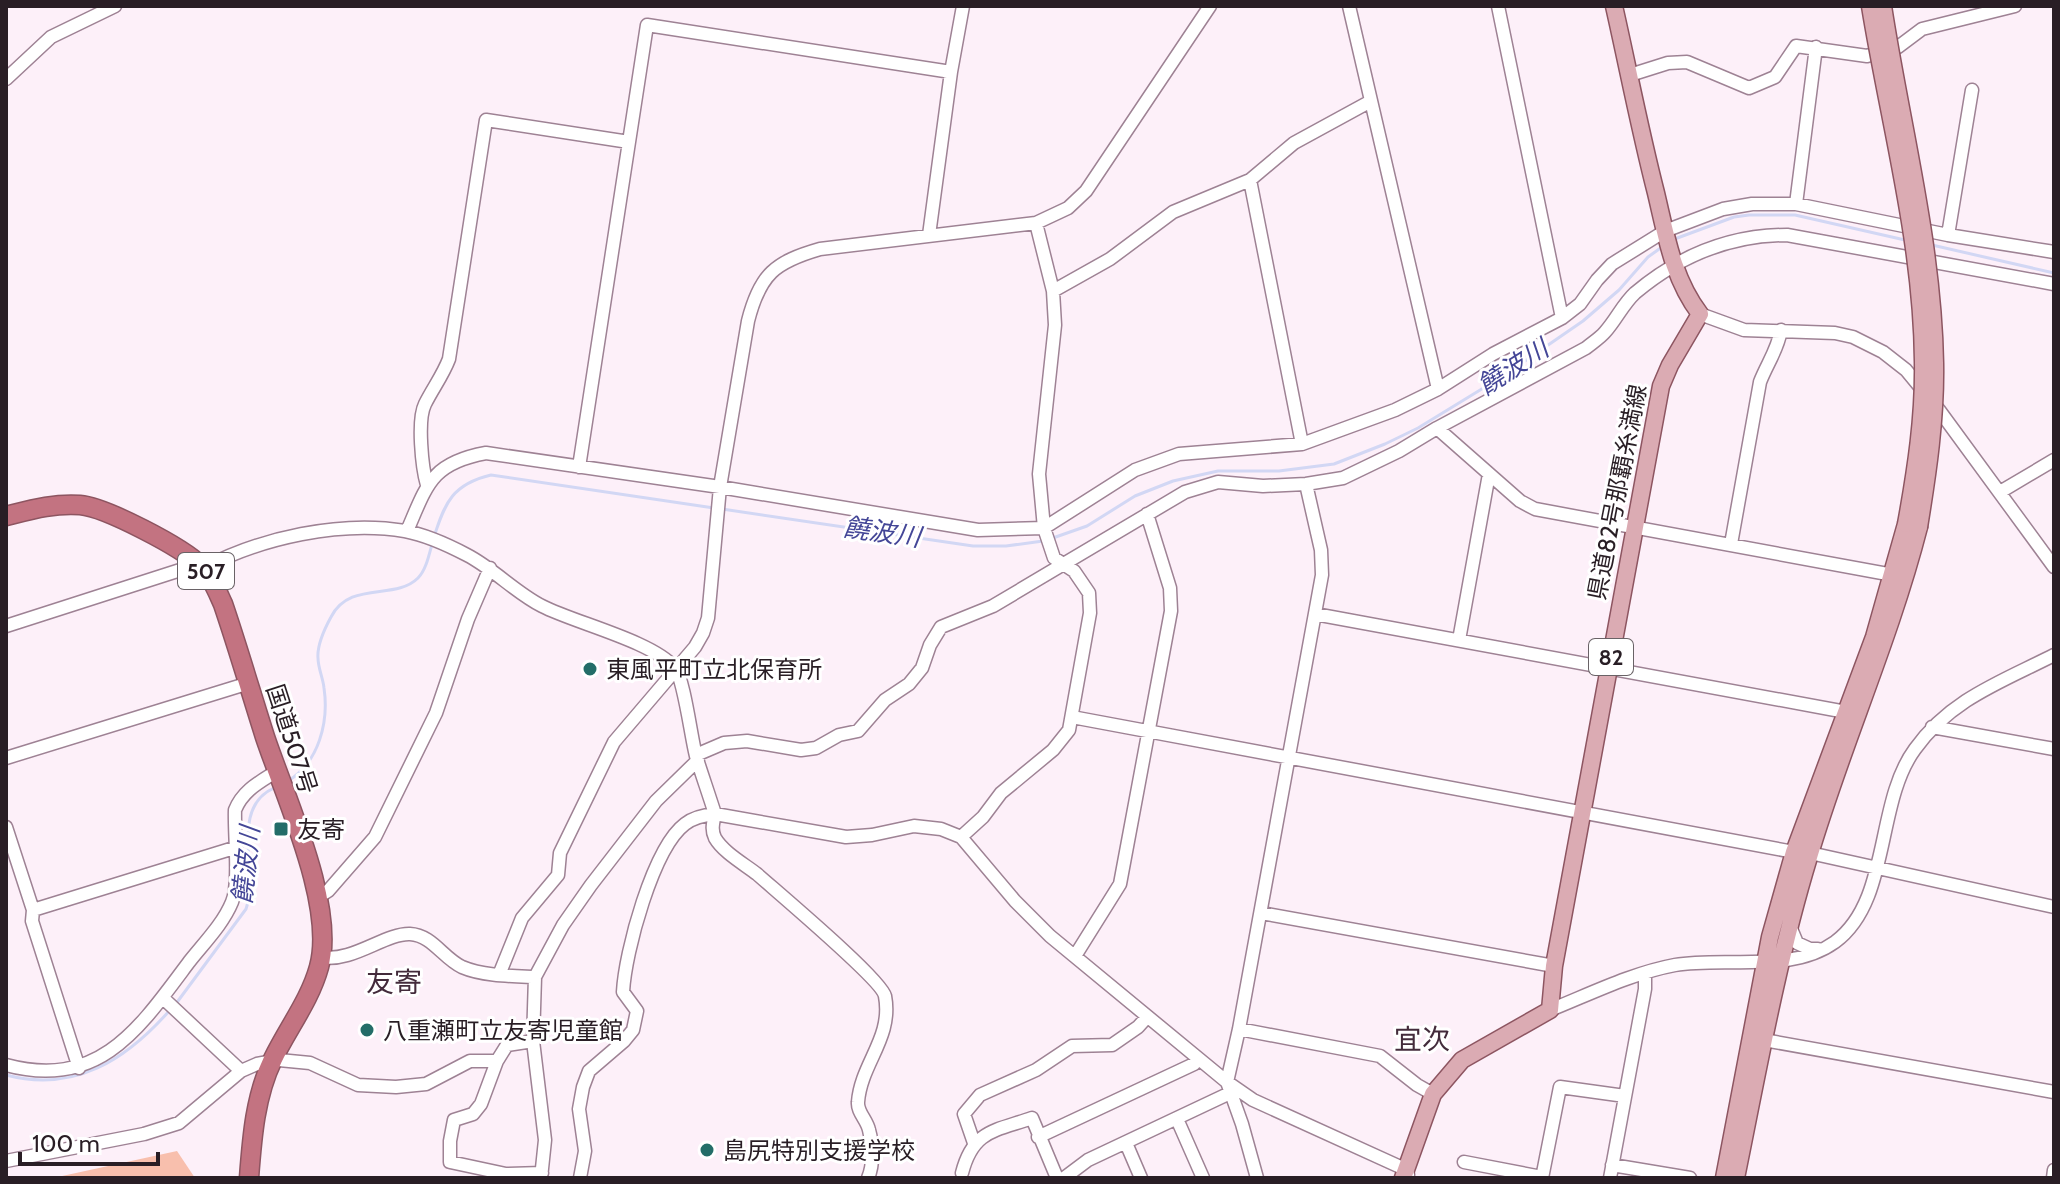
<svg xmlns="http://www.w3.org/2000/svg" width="2060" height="1184" font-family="Cabin,'Noto Sans JP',sans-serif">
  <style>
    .green { fill: #f8bfad }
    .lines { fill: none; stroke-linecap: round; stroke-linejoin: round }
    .stream { stroke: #d2d7f4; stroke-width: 3 }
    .minor-casing { stroke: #9e8294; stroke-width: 15 }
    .major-casing { stroke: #8d5561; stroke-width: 19 }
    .highway-casing { stroke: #8d5561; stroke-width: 21 }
    .minor { stroke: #fff; stroke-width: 12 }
    .major { stroke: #dbabb3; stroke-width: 16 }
    .highway { stroke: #c37381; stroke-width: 18 }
    .major-bridge-casing { stroke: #8d5561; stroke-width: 19; stroke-linecap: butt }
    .major-bridge { stroke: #dbabb3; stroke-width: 16 }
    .poi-dot { fill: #236d68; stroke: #fff; stroke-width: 3 }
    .labels { text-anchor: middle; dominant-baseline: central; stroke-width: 6; stroke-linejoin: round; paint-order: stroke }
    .shield { fill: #fff; stroke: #696266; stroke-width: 2 }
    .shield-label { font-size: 22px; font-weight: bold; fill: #291e25 }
    .street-label { font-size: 24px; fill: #291e25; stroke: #fff }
    .poi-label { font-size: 24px; fill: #291e25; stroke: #fff; text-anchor: start }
    .water-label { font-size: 26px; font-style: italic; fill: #444697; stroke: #fff }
    .quarter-label { font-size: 28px; fill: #432b3b; stroke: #fff }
  </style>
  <rect width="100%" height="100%" fill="#fdf0f9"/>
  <!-- green -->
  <path class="green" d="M177,1151L195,1178H53Z"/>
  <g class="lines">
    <!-- stream -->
    <path class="stream" d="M1672,240L1734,217L1749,215H1795L1905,240
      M1932,245L2054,273
      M722,509L973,546H1006L1043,541
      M434,537C445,502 453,484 491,475L714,508
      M1050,539L1087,526L1135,496L1173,481L1218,471H1279L1334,464L1385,444L1418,428L1503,376L1583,321L1619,290L1648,257L1662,247
      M288,781C319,762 329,722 324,688C323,678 318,668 318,658C317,646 325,628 331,617C350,580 395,601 418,578C426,570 429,555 432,544
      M175,1005L246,909C259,871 229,808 274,788
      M6,1075C75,1093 126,1060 170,1010"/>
    <defs>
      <path id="minor" d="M1349,6L1438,389
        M1498,6L1562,318
        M1630,75L1668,63L1687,62L1749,88L1775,77L1796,46L1867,56L1898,47L1922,29L2015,6
        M6,79L51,37L115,6
        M1250,180L1302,444
        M1796,204L1816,47
        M929,235L951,72L963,6
        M1948,235L1972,90
        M1053,291L1110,259L1173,212L1250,180L1294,143L1371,101
        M1700,314L1744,330L1835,333L1853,337L1883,352L1906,370L1939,410L2054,567
        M1437,428L1520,501L1535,509L1893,575
        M579,467L647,25L951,72
        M427,485C422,468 417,420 425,404C433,388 443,375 449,359L486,120L629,142
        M2000,492L2054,460
        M407,531C427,485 431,463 486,453L720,487L978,530L1044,528L1135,470L1179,454L1302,444L1395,410L1438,389L1493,354L1562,318L1580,304L1597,280L1612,264L1665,231L1723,209L1752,204H1796L1948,235L2054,252
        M1731,544L1760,382C1767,364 1778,349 1781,330
        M204,568C260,538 341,520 405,531C426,535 448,545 467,555C494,569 516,593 542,606C575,623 652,641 675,668C684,679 691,737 696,756C702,775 709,795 715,814L846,837L872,835L914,826L941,829L961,837L1015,901L1050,936L1227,1082L1253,1100L1407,1170L1408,1175
        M1315,614L1846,712
        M6,626L199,564
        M1459,640L1489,474
        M1072,717L1794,852
        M1932,727L2054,749
        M696,755L724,743L747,741L801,750L816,748L839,735L858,731L885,700L909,684L922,668L930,645L941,627L993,606L1185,492L1218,482L1263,486L1306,484L1343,478L1399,451L1437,428L1586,348C1592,343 1600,338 1605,332C1616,320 1623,304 1635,293C1679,256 1730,235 1787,235L2054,284
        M6,758L249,683
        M6,827L33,910L32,921L79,1068
        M961,837L983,817L1001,793L1053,750L1069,730L1090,613L1089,593L1074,571L1054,558L1044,528L1039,474L1055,325L1053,291L1036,223
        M1810,853L2054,907
        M317,898L328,891L375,837L436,713L468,619L490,568
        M33,910L234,848
        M1261,913L1554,966
        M1790,926L1797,943L1810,949H1818
        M1075,956L1120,884L1171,611L1170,588L1147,514
        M321,957C352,963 385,933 410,934C432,935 443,958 462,967C483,976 512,976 535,977
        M499,975L522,918L558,875L560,853L614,742L695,647L703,633L708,618L720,487L748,321C760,274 775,262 820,249L1036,223L1068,208L1086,191L1210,6
        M163,998L241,1071
        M1550,1010C1590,994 1632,973 1675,965C1726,956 1791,974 1835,942C1891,901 1875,803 1915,749C1951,699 2001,682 2054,655
        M1239,1029L1380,1056L1417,1085L1433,1094
        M1764,1040L2054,1092
        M533,1041L507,1045L497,1061L481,1104L473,1114L454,1120L450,1141V1162L506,1174L542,1173
        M6,1065C99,1090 139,1029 189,962C204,943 223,924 232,902C240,884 234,832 235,810C243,790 260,782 277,771
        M1177,1119L1203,1178
        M1038,1137L1194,1064L1198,1059
        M974,1143L964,1114L980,1095L1036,1070L1072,1046L1112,1045L1138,1027L1147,1017
        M1126,1143L1141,1178
        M6,1161L144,1134L179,1123L241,1071L257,1064L279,1060L310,1063L358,1085L396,1087L426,1084L470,1061H497
        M1464,1162L1542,1177
        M1612,1165L1690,1178
        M962,1173C973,1130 995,1131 1032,1118L1057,1178
        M541,1178L545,1140L533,1041L535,977L563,925L591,885L656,801L698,760
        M580,1178L585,1151L579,1109L583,1087L589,1071L624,1041L633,1030L637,1011L623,992C625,952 653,848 685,824C694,817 704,815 715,814C713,823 711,830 715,838C723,852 744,864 757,874C776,891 882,980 885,996C893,1038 861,1063 858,1102C857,1112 867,1120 869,1130C873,1144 874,1164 868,1178
        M1064,1178L1088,1160L1230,1093
        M1257,1178L1242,1124L1227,1082L1239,1029L1322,575L1321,550L1306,484
        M1542,1178L1560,1087L1625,1096
        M1610,1178L1645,989V973
        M2053,1178L2054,1170"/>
      <path id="major" d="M1403,1178L1433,1094L1462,1060L1550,1010L1554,966L1661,386L1670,365L1700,314C1673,279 1666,235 1656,193C1640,131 1628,68 1614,6
        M1724,1178L1770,937L1794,852L1874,637L1906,524
        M1736,1178C1758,1070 1777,962 1809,857C1842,745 1890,640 1919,527"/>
      <path id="highway" d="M6,516C30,510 54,503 80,505C105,507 182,547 201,566C211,575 217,591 223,604C238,648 251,693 265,737C285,797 336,906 319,967C310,1000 288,1028 273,1059C255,1096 252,1138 249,1178"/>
    </defs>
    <!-- minor casing -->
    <use href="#minor" class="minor-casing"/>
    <!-- major casing -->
    <use href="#major" class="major-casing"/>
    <!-- highway casing -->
    <use href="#highway" class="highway-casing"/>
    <!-- minor -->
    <use href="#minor" class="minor"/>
    <!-- major -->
    <use href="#major" class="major"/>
    <!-- highway -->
    <use href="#highway" class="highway"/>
    <defs>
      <path id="major-bridge" d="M1870,6C1889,123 1922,241 1923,361C1924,416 1916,469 1906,524
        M1883,6C1901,124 1933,242 1935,363C1936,418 1928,472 1919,527"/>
    </defs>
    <!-- major-bridge casing -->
    <use href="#major-bridge" class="major-bridge-casing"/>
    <!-- major-bridge -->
    <use href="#major-bridge" class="major-bridge"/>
  </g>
  <!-- markers -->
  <g class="poi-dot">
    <circle cx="590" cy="669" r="8"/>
    <rect x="273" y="821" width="16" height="16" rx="4"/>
    <circle cx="367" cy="1030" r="8"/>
    <circle cx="707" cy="1150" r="8"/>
  </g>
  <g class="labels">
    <!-- shield labels -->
    <g class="shield">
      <rect x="178" y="553" width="56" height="36" rx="6"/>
      <rect x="1589" y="639" width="44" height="36" rx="6"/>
    </g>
    <g class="shield-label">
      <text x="206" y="571">507</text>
      <text x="1611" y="657">82</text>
    </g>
    <!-- street labels -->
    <g class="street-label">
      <text transform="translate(1617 492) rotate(-79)">県道82号那覇糸満線</text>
      <text transform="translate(292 739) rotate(72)">国道507号</text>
    </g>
    <!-- poi labels -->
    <g class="poi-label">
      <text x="606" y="669">東風平町立北保育所</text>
      <text x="297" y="829">友寄</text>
      <text x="383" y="1030">八重瀬町立友寄児童館</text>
      <text x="723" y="1150">島尻特別支援学校</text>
    </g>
    <!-- water labels -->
    <g class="water-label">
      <text transform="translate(1513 367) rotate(-33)">饒波川</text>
      <text transform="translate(882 532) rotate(8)">饒波川</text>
      <text transform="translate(246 865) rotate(-84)">饒波川</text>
    </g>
    <!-- quarter labels -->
    <g class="quarter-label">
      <text x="394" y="982">友寄</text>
      <text x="1422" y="1039">宜次</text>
    </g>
  </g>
  <!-- border -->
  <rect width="2060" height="1184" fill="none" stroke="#291e25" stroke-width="16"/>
  <!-- scale -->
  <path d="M20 1152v12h138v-12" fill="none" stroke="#291e25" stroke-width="4"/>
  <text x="32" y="1152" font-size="24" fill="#291e25" stroke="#ffffff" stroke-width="6" paint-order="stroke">100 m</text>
</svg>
